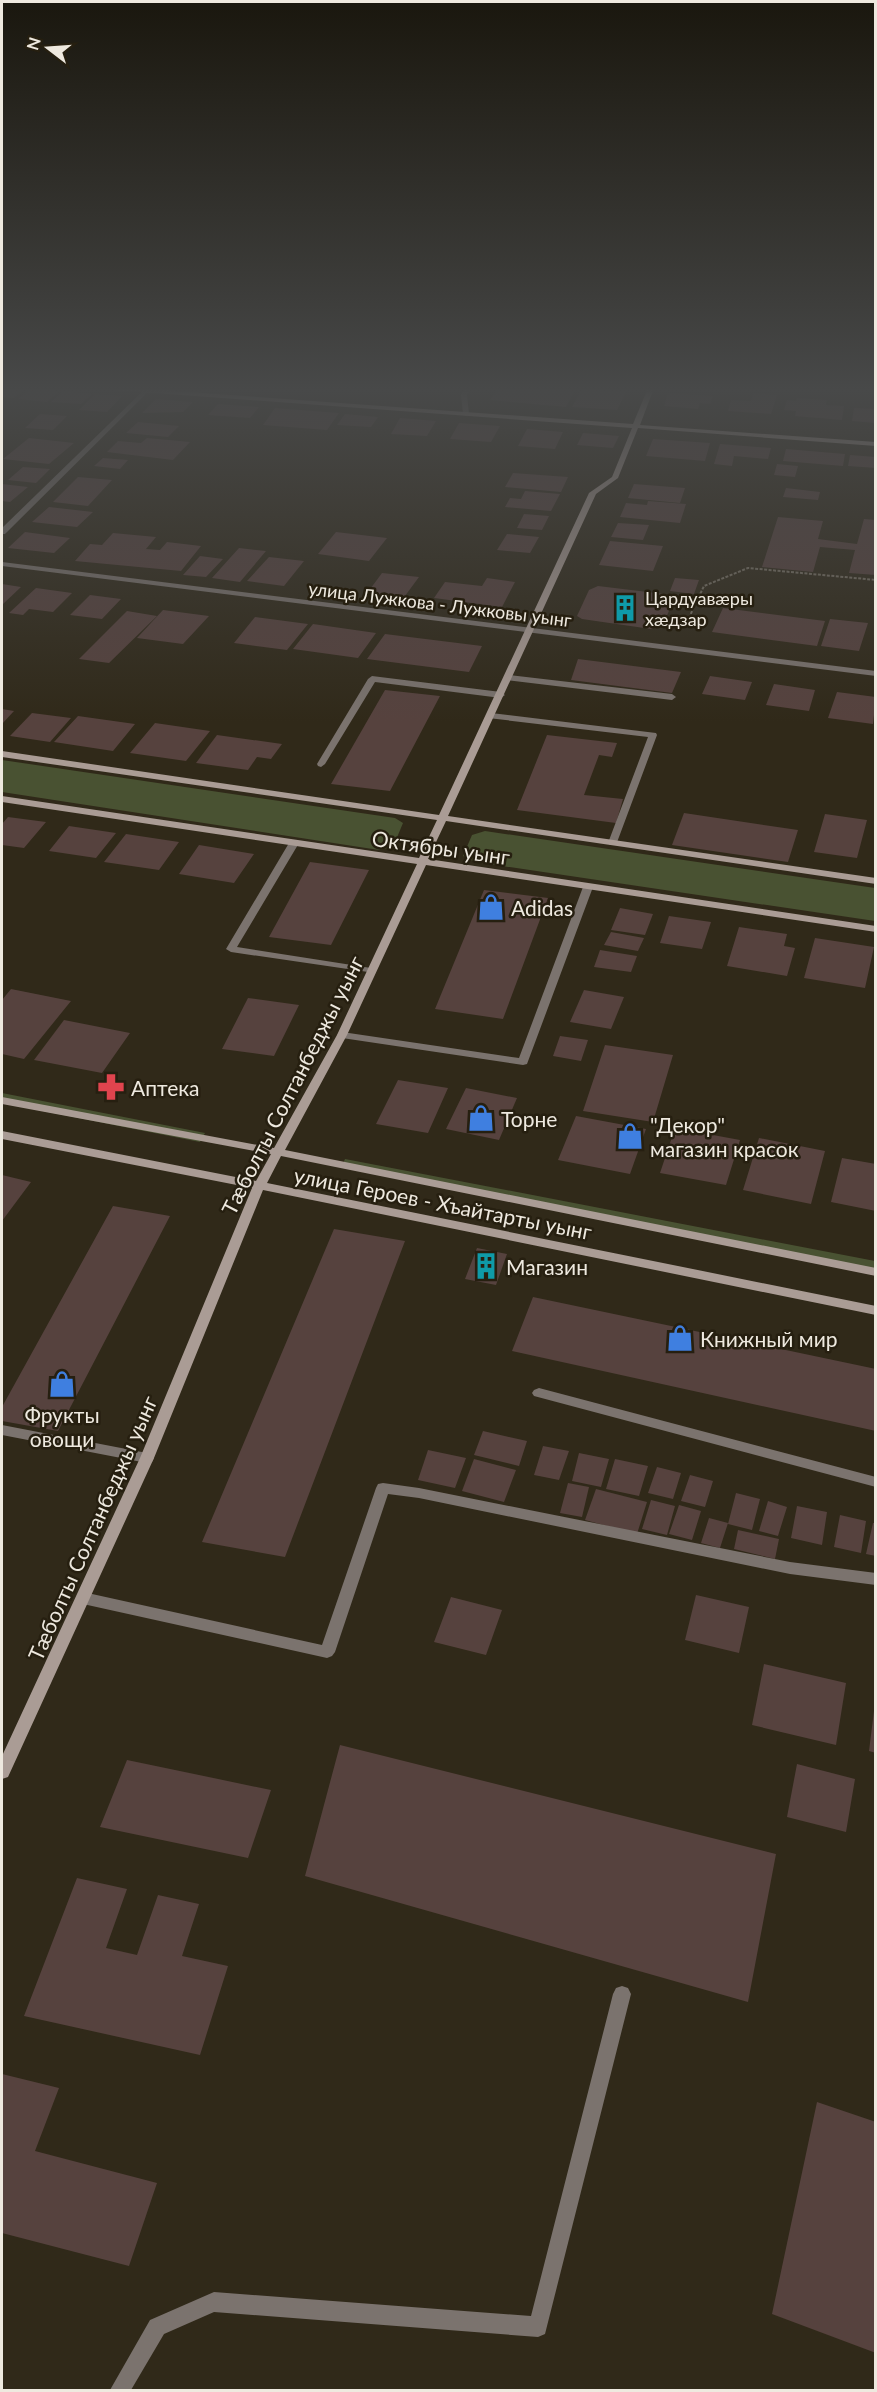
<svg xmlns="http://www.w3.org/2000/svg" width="877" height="2392" font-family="Lato,sans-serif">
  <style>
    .green { fill: #495232 }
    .building { fill: #56423e }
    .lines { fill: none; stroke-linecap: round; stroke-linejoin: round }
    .path { stroke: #787164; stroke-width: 2; stroke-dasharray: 3 1.5; stroke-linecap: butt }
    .lane { fill: #7b736e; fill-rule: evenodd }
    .street { fill: #7b736e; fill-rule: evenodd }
    .secondary { fill: #aa9c95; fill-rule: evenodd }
    .labels { text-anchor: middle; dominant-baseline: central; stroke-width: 5; stroke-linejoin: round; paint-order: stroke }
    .far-poi-label { font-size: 18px; fill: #eee9df; stroke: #261f10; text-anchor: start }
    .far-street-label { font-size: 18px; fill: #eee9df; stroke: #261f10 }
    .street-label { font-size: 21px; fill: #eee9df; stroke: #261f10 }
    .poi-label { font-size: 21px; fill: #eee9df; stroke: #261f10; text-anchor: start }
  </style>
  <rect width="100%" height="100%" fill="#302919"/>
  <!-- green -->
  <path class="green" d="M2,760L395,818L403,823L393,847L379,850L2,792Z
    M485,831L875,888V921L475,862L463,856L472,835Z
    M2,1093L205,1133L200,1142L2,1103Z
    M345,1159L875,1261V1270L342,1166Z"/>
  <!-- building -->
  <path class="building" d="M2,388H26L14,398L2,397Z
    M30,388L59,391L47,402L18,399Z
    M498,388H576L566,407L490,400Z
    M582,389L626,392L617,410L572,407Z
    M63,391L92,394L81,404L51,402Z
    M668,393L713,396L710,404L700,403L698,409L664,406Z
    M753,393L777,395L771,414L728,411L731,400L751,401Z
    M95,394L122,396L107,412L79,410Z
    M797,398L827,400L826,405L844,406L842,420L795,416L796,411L784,410L787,400L796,401Z
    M156,399L193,402L183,412L142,413Z
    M218,404L259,407L250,418L208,415Z
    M275,408L339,413L327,430L263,425Z
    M854,408L876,409V423L852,421Z
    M40,414L67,416L53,430L25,428Z
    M345,414L378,417L371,427L337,425Z
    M400,418L436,421L427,436L391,434Z
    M138,422L179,426L168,437L126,433Z
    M459,423L500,426L491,442L450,439Z
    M527,429L563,432L555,449L518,446Z
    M583,433L619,436L613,448L577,445Z
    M29,438L74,443L49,464L3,459Z
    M147,438L190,442L173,460L107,452L118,441L141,443Z
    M653,439L710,443L705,461L646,456Z
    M720,444L771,448L768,459L734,456L732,466L714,464Z
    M786,449L845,454L843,466L783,461Z
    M850,455L876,457V468L848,466Z
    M103,458L128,460L120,469L94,466Z
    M777,464L798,466L795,477L774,475Z
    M23,467L50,469L36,483L8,480Z
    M513,473L568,477L561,492L505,487Z
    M78,477L112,480L88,506L53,502Z
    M2,484L28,487L10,502L2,501Z
    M634,484L685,488L680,503L628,498Z
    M786,488L820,492L818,500L783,497Z
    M525,491L560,494L551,511L505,507L510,498L521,499Z
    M648,501L686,504L680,523L620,517L626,503L647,505Z
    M49,507L93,512L77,527L32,522Z
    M524,514L549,516L542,530L517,528Z
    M778,517L823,521L818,539L857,544L864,519L876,520V575L849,573L855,550L820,547L813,572L762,567Z
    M618,523L649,525L643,540L611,537Z
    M25,532L70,538L54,553L8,548Z
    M336,532L387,538L369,561L318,554Z
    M113,533L156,537L146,549L160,550L167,542L201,546L181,571L75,561L90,544L102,545Z
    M507,534L539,537L530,553L497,550Z
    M610,541L663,546L653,571L599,565Z
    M239,548L266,551L240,582L212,578Z
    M200,556L223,559L206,577L183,575Z
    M269,557L304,561L284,586L247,581Z
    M382,573L419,577L402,600L365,596Z
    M487,578L515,582L502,607L434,598L445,582L482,586Z
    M675,578L699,580L694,594L670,591Z
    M2,584L21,587L2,605Z
    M598,586L664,594L674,599L663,625L651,629L582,619L577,616L589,590Z
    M36,588L72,593L53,612L29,609L23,615L9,613Z
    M90,595L121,599L102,619L70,615Z
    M723,608L825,621L817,646L712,632Z
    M163,610L209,616L183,644L137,638Z
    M127,611L157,616L109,663L79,659Z
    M255,617L308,624L287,650L234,643Z
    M830,619L868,623L859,651L821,646Z
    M313,624L376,633L358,658L293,649Z
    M385,634L482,646L469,672L367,659Z
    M578,659L681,672L672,693L571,680Z
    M710,676L752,682L745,700L702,694Z
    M774,684L815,690L809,711L766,705Z
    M385,690L440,696L390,791L331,784Z
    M837,692L876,697L873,724L828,718Z
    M2,709L14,711L2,724Z
    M32,713L71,718L50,742L10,736Z
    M78,716L135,724L113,751L54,742Z
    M155,723L210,731L186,761L130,753Z
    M217,735L282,744L271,759L257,757L248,770L196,763Z
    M547,735L617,743L612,757L599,755L584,795L623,799L616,823L517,810Z
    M684,813L798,830L788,862L672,845Z
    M825,814L867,820L857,858L814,852Z
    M8,817L46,822L24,848L2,845V824Z
    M69,826L116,833L96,858L49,851Z
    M126,834L179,842L159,870L104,862Z
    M199,845L254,854L234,883L179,874Z
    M310,862L369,870L331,945L269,937Z
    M484,890L548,898L503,1019L435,1009Z
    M620,908L653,914L645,935L611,930Z
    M669,916L711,922L702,949L660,943Z
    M739,927L787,934L784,946L795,948L787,976L727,966Z
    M611,932L644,938L638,951L604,945Z
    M815,938L874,947L865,988L804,978Z
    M600,950L637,956L631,972L594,967Z
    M11,989L71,1001L24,1059L2,1054V1000Z
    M584,990L624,997L611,1029L570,1022Z
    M248,998L299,1005L274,1056L222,1049Z
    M64,1020L130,1033L102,1073L34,1060Z
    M560,1036L588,1040L581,1061L553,1056Z
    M605,1045L673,1055L653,1122L583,1111Z
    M398,1080L448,1088L428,1133L376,1124Z
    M466,1088L517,1098L499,1140L446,1129Z
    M576,1116L646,1129L630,1174L558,1160Z
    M675,1128L740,1140L726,1185L660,1173Z
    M759,1138L825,1151L811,1204L743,1190Z
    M842,1158L876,1164V1211L831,1202Z
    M2,1175L31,1182L2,1221Z
    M113,1206L170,1216L58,1431L2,1421V1407Z
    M334,1229L405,1241L285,1557L202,1542Z
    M477,1248L507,1254L496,1285L465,1279Z
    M533,1297L876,1369V1431L512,1351Z
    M483,1431L527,1441L519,1466L474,1455Z
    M543,1446L569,1451L559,1480L534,1475Z
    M428,1450L466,1458L455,1488L418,1480Z
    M579,1453L609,1459L601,1487L572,1481Z
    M474,1459L516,1470L504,1502L462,1491Z
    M615,1459L648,1466L639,1496L606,1489Z
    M657,1467L681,1473L673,1499L648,1493Z
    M690,1475L713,1481L705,1507L681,1501Z
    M568,1483L589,1487L582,1517L560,1513Z
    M596,1489L647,1502L637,1534L585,1520Z
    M736,1493L760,1499L752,1530L728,1524Z
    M651,1500L675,1506L667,1535L642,1529Z
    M768,1501L787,1507L778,1536L759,1531Z
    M679,1505L701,1511L692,1540L669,1534Z
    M797,1506L827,1512L822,1545L791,1538Z
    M840,1515L866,1521L861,1553L834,1547Z
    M709,1518L728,1523L720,1548L701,1543Z
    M873,1523H876V1556L866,1554Z
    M738,1530L779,1539L775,1559L734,1549Z
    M696,1595L749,1607L739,1653L685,1640Z
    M451,1597L502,1610L486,1655L434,1642Z
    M764,1664L846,1683L836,1745L752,1725Z
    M874,1711H876V1753L869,1751Z
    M340,1745L776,1854L748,2002L305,1876Z
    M127,1760L271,1790L248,1858L100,1827Z
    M797,1764L855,1779L846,1832L787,1817Z
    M77,1878L127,1889L106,1948L137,1955L158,1895L199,1904L182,1956L228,1966L200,2055L24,2016Z
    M2,2074L59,2088L35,2151L157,2183L129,2266L2,2233Z
    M817,2102L876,2122V2353L772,2314Z"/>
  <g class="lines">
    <!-- path -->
    <path class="path" d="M685,626L704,586L748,568L876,580"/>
    <!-- lane -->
    <path class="lane" d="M465,388H471L467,395L469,414L466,416L463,414L461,395Z
      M509,675L672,694L676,697L672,700L506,680V676Z
      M372,676L501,692L505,695L501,698L375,682L325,764L321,767L318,766L317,764L368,679Z
      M491,713L656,733L657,735L616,845H610L608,843L648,737L488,718L487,716Z
      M294,840L299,843L237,947L371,968L376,971L375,973L231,952L226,949L289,843Z
      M588,884L593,887L527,1064L523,1065L342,1038L337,1035L342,1032L519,1058L583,887Z
      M539,1388L876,1477V1487L534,1396L532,1393L534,1390Z
      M2,1425L147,1453L152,1454L154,1458L152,1462L147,1463L2,1435Z
      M383,1483L419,1488L790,1562L876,1573V1585L790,1574L419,1498L388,1494L335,1652L332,1656L327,1658L83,1604L78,1602L76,1598L78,1594L83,1592L322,1645L376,1488L378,1484Z
      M622,1986L628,1988L631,1994L545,2334L538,2337L214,2312L164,2334L131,2390H110L150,2320L214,2292L531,2316L613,1994L616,1988Z"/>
    <!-- street -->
    <path class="street" d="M145,389L150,390L5,534H2V528Z
      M2,562L876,671V676L2,566Z"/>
    <!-- secondary -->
    <path class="secondary" d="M111,388H133L633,424L648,388H654L640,425L876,442V446L638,428L618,478L596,494L448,816L876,878V884L446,821L428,859L876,926V932L426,865L347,1035L285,1150L876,1268V1276L281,1156L267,1183L876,1306V1315L263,1190L154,1458L8,1777L2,1779V1756L140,1458L252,1188L2,1139V1131L256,1181L271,1154L2,1104V1097L274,1148L337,1035L417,864L2,802V796L419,858L437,820L2,757V751L439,815L589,493L612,477L632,428L114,390Z"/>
  </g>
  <!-- sky -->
  <linearGradient id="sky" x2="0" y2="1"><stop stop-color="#1a170e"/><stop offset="0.54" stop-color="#484949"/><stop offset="1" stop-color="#484949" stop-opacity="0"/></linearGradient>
  <rect width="877" height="722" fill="url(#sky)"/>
  <!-- icons -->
  <defs>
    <symbol id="building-bare" viewBox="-9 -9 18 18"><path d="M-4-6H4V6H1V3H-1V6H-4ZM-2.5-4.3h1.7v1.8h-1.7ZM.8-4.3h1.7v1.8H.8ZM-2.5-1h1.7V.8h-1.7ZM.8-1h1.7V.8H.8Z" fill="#0f9aa8" stroke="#261f10" stroke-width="2.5" paint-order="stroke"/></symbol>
    <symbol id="shop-bare" viewBox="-9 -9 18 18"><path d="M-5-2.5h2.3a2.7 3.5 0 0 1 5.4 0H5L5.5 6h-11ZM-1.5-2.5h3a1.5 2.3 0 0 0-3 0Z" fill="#3f7fe0" stroke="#261f10" stroke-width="2.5" paint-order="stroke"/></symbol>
    <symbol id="pharmacy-bare" viewBox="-9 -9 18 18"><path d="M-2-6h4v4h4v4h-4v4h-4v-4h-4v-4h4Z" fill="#e0444e" stroke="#261f10" stroke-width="2.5" paint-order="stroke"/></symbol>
  </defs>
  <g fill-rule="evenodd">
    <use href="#building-bare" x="606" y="589" width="38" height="38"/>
    <use href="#shop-bare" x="472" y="888" width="38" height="38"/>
    <use href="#pharmacy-bare" x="92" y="1068" width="38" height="38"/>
    <use href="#shop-bare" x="462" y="1099" width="38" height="38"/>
    <use href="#shop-bare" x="611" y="1117" width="38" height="38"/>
    <use href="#building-bare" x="467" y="1247" width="38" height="38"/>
    <use href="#shop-bare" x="661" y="1319" width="38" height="38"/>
    <use href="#shop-bare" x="43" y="1365" width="38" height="38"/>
  </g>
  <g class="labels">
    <!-- far-poi labels -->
    <g class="far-poi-label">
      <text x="645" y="598">Цардуавæры<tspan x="645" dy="21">хæдзар</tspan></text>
    </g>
    <!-- far-street labels -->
    <g class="far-street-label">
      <text transform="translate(440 604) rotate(7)">улица Лужкова - Лужковы уынг</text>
    </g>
    <!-- street labels -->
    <g class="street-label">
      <text transform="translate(441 847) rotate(8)">Октябры уынг</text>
      <text transform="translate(292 1085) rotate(-63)">Тæболты Солтанбеджы уынг</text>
      <text transform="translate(443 1203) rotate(11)">улица Героев - Хъайтарты уынг</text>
      <text transform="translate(92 1528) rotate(-66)">Тæболты Солтанбеджы уынг</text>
    </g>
    <!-- poi labels -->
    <g class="poi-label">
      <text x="511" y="907">Adidas</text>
      <text x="131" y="1087">Аптека</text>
      <text x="501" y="1118">Торне</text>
      <text x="650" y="1124">"Декор"<tspan x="650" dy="24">магазин красок</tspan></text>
      <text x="506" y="1266">Магазин</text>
      <text x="700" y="1338">Книжный мир</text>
      <text x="62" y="1414" text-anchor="middle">Фрукты<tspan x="62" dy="24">овощи</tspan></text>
    </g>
  </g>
  <!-- border -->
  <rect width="877" height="2392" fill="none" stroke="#eee9df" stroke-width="6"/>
  <!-- north arrow -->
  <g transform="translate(48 48) rotate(287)" stroke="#261f10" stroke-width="4.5" paint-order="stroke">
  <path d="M0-4.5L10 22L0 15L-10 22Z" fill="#eee9df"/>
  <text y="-9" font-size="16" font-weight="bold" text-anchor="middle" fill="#eee9df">N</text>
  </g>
</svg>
